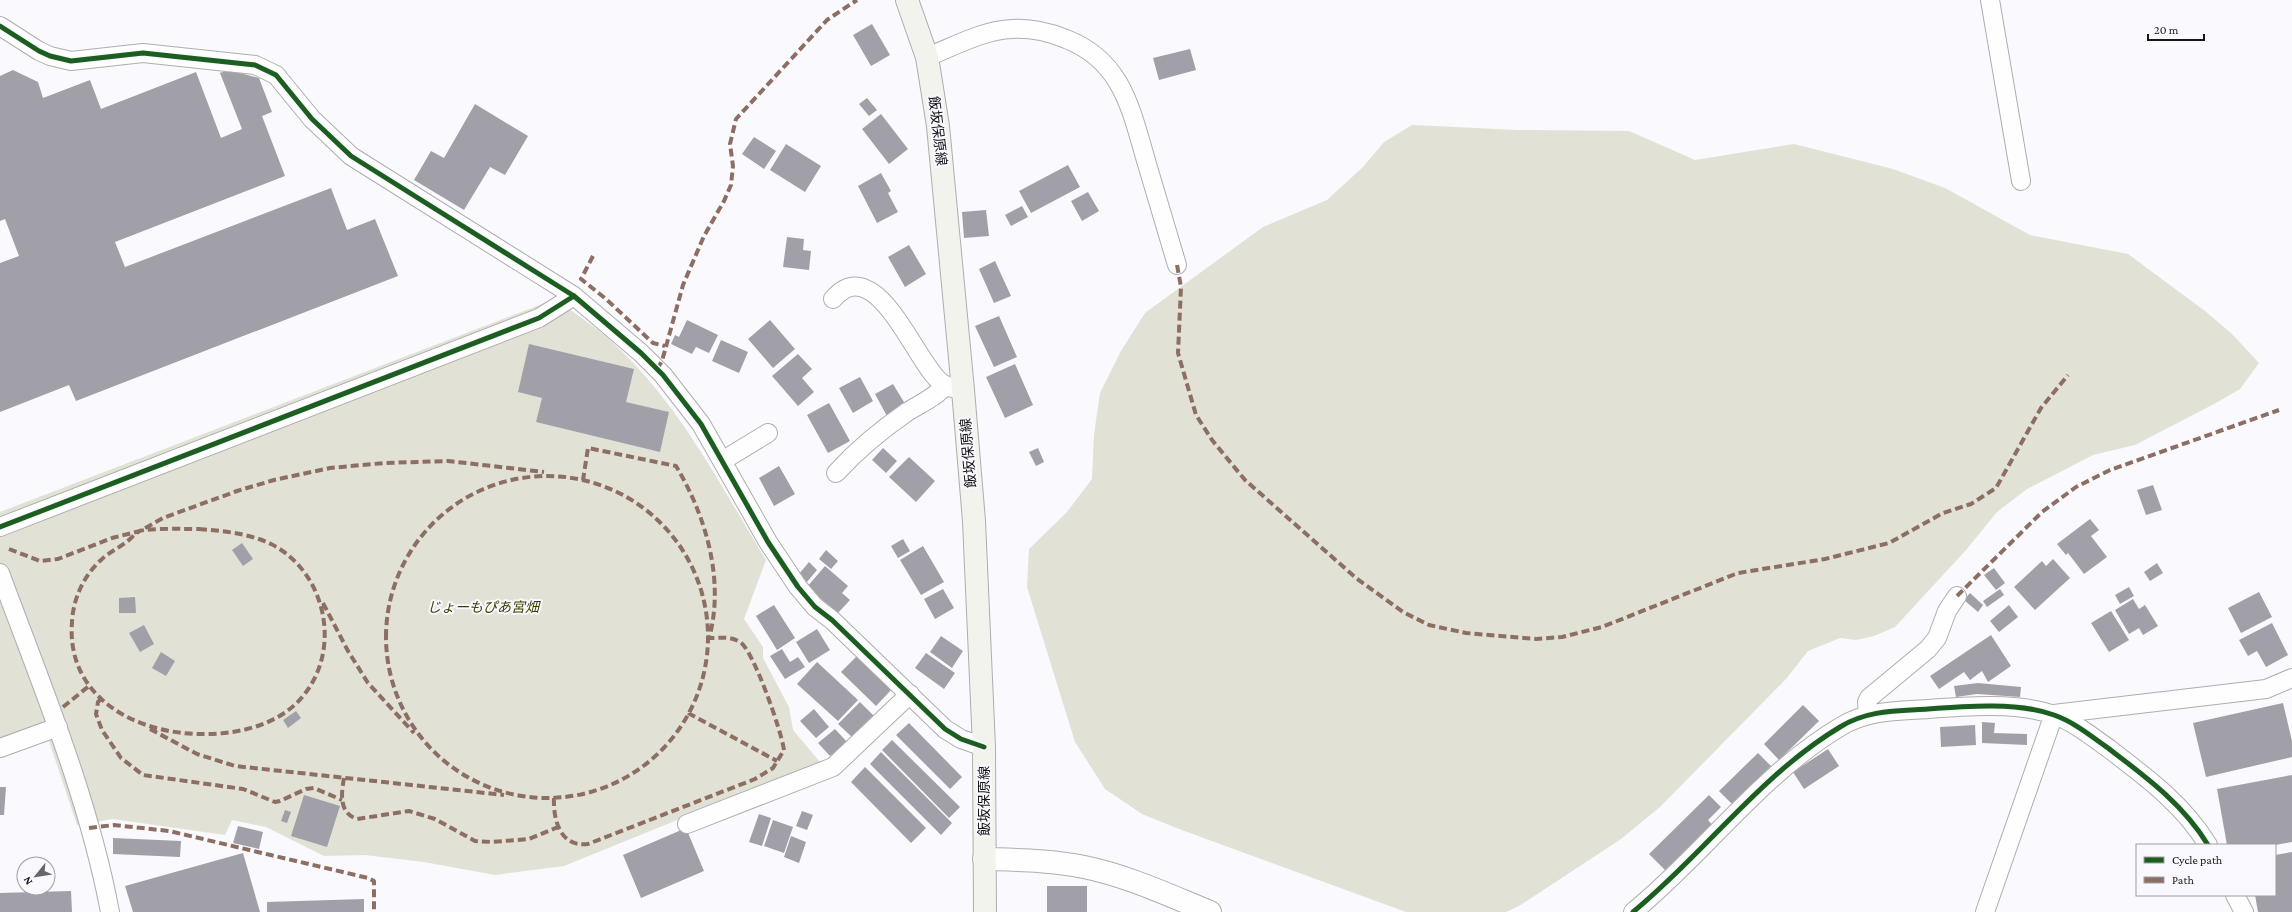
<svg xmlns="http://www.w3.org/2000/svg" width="2292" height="912" font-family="'Crimson Pro','Noto Sans JP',serif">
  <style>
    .green { fill: #e1e1d5 }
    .building { fill: #a1a0a8 }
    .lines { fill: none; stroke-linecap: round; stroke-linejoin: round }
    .minor-casing { stroke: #aeadaf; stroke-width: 20 }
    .tertiary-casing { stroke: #aeadaf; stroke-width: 24 }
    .secondary-casing { stroke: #aeadaf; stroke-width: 24 }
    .path { stroke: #e0e0e2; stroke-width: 2.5; stroke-dasharray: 2 2; stroke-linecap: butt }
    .minor { stroke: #fefeff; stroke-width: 18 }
    .tertiary { stroke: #fefeff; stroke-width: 22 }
    .secondary { stroke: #f3f3ee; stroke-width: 22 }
    .quiet { stroke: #8d6e63; stroke-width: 4; stroke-dasharray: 8 4; stroke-linecap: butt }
    .cycleway-casing { stroke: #f9f8fe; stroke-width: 8 }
    .cycleway { stroke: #1b5e20; stroke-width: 5 }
    .labels { text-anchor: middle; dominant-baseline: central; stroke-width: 4; stroke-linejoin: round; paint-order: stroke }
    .street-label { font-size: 14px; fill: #161618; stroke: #f9f8fe }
    .park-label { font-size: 14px; font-style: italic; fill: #404000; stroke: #f9f8fe }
  </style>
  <rect width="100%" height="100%" fill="#faf9fd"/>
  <!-- green -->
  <path class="green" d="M1412,125L1518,130L1629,131L1695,160L1794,144L1893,169L1945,188L2030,235L2128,254L2205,311L2232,334L2259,363L2240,389L2214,404L2135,445L2093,455L2027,489L1997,512L1966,550L1895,627L1874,636L1856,640L1840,638L1808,651L1786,679L1660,807L1621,839L1519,906L1506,912H1406L1179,829L1142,814L1105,789L1075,742L1027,587L1029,549L1067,512L1092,479L1094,435L1100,393L1121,351L1145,313L1263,227L1327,200L1363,167L1384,142Z
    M555,299C574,313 596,327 613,343C679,403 720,485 766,560L744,619L763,647V658L789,707L793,730L820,762L564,866L495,875L424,862L365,855L324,856L266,827L232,820L225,835L113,819L77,825L48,738L0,750V512Z"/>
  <!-- building -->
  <path class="building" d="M872,24L890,55L871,66L853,35Z
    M1190,49L1196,70L1159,80L1153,58Z
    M13,70L38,82L43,98L90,80L101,109L196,72L221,138L242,129L220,73L228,70L259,78L272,112L262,116L285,176L115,242L125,267L331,188L347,230L375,219L398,276L76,401L69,385L0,412V263L19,256L5,219L0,221V76Z
    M867,98L877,110L869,116L859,104Z
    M475,104L528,136L505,175L490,167L464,210L414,180L431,151L444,158Z
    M881,114L908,149L889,164L862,129Z
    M754,137L776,151L764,169L742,154Z
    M786,144L821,166L805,192L770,170Z
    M1068,165L1080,187L1031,213L1019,191Z
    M881,173L891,191L888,193L898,212L877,223L858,186Z
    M1088,192L1099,211L1082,221L1071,201Z
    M1022,206L1028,217L1011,226L1005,215Z
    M986,210L989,236L964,238L962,212Z
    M787,237L804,239L803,250L811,251L809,270L783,267Z
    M909,245L926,274L905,287L888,257Z
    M995,261L1011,296L994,303L979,269Z
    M999,316L1017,357L994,367L975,326Z
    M687,320L718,335L709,353L696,347L692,354L671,344L675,335L679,337Z
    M770,320L795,349L773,368L748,339Z
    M721,340L748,352L739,373L712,361Z
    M529,344L634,369L626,402L669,412L660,452L536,422L542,398L518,392Z
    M798,354L812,369L802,378L814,392L798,406L772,376Z
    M1015,364L1033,405L1005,418L986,377Z
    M860,377L873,401L853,413L839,388Z
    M893,384L907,407L888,418L875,394Z
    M829,403L850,441L828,453L807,415Z
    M883,448L897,461L886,473L872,460Z
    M1038,448L1044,462L1036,466L1029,452Z
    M909,457L935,481L916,502L889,477Z
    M779,466L795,494L774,506L759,478Z
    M2153,485L2162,510L2146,515L2137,490Z
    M2090,519L2099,530L2091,536L2107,557L2084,574L2068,553L2066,555L2057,544Z
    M903,539L910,551L898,558L891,546Z
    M242,543L253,559L243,566L232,550Z
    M923,546L944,582L921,595L900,560Z
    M826,550L838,561L831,569L819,559Z
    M2053,559L2070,578L2035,610L2014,587L2042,561L2046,566Z
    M809,562L817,570L807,582L799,574Z
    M2157,563L2163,573L2150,581L2144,572Z
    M825,566L848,586L842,593L850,600L838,613L807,587Z
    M1994,568L2005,583L1996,590L1984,575Z
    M2129,587L2134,596L2120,604L2115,595Z
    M943,589L954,608L935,619L924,599Z
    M2000,589L2004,595L1987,607L1983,601Z
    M2259,592L2272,617L2241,633L2228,608Z
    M1970,593L1983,605L1978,612L1964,600Z
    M135,597L136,613H119V598Z
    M2133,599L2139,609L2145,605L2158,626L2143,635L2139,628L2129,634L2115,610Z
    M774,605L795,638L777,650L756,616Z
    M2009,605L2018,617L1999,632L1990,621Z
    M2111,611L2129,640L2109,652L2091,623Z
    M2272,623L2288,655L2266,667L2257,651L2248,656L2239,640Z
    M144,625L154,644L140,652L129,633Z
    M817,629L830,650L809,663L796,642Z
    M1991,635L2011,666L1988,682L1982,671L1970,680L1964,672L1939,689L1930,676Z
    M941,636L963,651L952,668L930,652Z
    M782,649L790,662L798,657L805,667L785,679L770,656Z
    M161,652L175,661L166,676L152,668Z
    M926,653L955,673L944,689L915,668Z
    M858,655L892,689L876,706L841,672Z
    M817,662L858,700L838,721L797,684Z
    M1978,683L2021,687L2020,697L1977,694L1956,697L1954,686Z
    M860,702L874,716L853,738L838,724Z
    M2283,703L2292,741V757L2206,777L2193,723Z
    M1803,705L1819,721L1779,760L1764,744Z
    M814,709L829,727L816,738L800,721Z
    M296,711L301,718L288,728L283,720Z
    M1982,722L1995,723L1994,733L2027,734V745L1982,743Z
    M909,723L962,777L950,789L896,735Z
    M1975,725L1976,745L1941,747L1940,727Z
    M835,729L847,742L830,756L818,743Z
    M892,740L960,807L949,818L882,750Z
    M1828,749L1839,766L1804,789L1793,772Z
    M881,752L952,823L941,835L870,764Z
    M1758,753L1771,766L1732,804L1719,791Z
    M865,767L926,828L911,843L851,782Z
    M2292,775V842L2275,845H2227L2217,789Z
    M0,787H6L4,815H0Z
    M304,795L340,806L327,847L291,836Z
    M1709,795L1721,807L1708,820L1714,827L1668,873L1649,854Z
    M285,810L291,812L287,823L281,821Z
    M802,811L813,815L807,830L796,826Z
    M759,814L771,818L762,846L749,842Z
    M773,820L793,827L784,853L764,846Z
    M238,826L263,832L259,849L233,843Z
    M686,828L704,871L641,898L623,855Z
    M791,836L806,842L799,863L784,857Z
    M113,838L181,841L180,857L113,854Z
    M2292,852V912H2258L2255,895H2275V855Z
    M243,853L260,912H133L125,886Z
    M1047,886H1087V912H1047Z
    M71,891L72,912H0V893Z
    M364,899V912H267V902Z"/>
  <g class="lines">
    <defs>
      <path id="minor" d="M1990,0L2021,181
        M0,26L39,51L50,56L71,61L143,53L255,65L276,75L312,119L351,156L574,296L641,353L663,375L701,424L768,542L798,587L815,607L832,620L945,729L961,739L984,747
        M927,57C953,47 983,30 1012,29C1031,28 1049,32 1066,39C1123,61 1131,110 1147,164C1157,198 1167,232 1177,265
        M833,299C877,248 917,368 943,384C949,388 955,389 963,390
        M722,461L768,433
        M836,473C857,450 881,430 907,412C920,404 936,397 946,385
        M0,527L539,318L574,296
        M0,573C41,684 88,795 110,912
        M1868,715L1867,702L1869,698L1928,649L1937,638L1947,611L1957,596
        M0,748L58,727
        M687,824L833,767L910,694
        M2235,895L2244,912
        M1633,912C1704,854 1760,775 1840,727C1867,710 1897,711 1928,709C1966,706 2019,702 2054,715C2074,722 2091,736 2108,748C2146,777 2183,804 2208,845
        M1985,912L2054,714L2266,689L2292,678"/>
      <path id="tertiary" d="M984,859C1017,860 1051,860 1084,867C1128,876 1168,895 1210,912"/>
      <path id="secondary" d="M907,0L927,57L938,126L963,390L974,521L984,747L985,912"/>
    </defs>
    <!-- minor casing -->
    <use href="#minor" class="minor-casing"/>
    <!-- tertiary casing -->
    <use href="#tertiary" class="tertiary-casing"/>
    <!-- secondary casing -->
    <use href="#secondary" class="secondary-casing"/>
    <!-- path -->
    <path class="path" d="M563,325L580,326
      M8,558L12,542"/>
    <!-- minor -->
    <use href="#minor" class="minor"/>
    <!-- tertiary -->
    <use href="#tertiary" class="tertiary"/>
    <!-- secondary -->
    <use href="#secondary" class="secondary"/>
    <!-- quiet -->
    <path class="quiet" d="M593,256L581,279L606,299L653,343L665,346
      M1177,265L1181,287L1178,353L1196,415L1212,440L1245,480L1356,578L1403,612L1429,625L1466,633L1536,639L1562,637L1602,627L1738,573L1825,559L1889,543L1943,513L1971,504L1996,488L2041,408L2068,375
      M657,369L662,361L683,285L704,236L724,201L731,185L733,166L730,144L736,119L827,20L857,0
      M386 637a161 161 0 1 1 322 0a161 161 0 1 1-322 0Z
      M199,529C223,531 248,533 271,544C325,571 343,648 303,696C279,726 235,735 199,734C134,733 66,696 72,622C73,599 84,575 101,560C108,553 117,549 125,543C130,540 134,534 140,531C148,528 187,529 199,529Z
      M9,549L40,561L58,559L112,538L140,531L163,518L237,491L274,480L330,468L384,463L448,461L544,472
      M1957,596L2042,512L2076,487L2110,470L2279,410
      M323,603L348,651L368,683L414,733
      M101,699L98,702L96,714L102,730L121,758L143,775L243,789L275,802L280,801L306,789L314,788L342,800
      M63,707L89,686
      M688,713L777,761
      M150,729L197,754L235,766L504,795
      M344,778C341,794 339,813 357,819L409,811L435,819L475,841L492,842L529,839L558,827
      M554,798C553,819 560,848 588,844L755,779L773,768L784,750C782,733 753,649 740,642C730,636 720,638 709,638C725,581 706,516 676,466L588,448L583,480
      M89,828L114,825L169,831L368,878L374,881V912"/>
    <defs>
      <path id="cycleway" d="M0,26L39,51L50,56L71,61L143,53L255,65L276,75L312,119L351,156L574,296L641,353L663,375L701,424L768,542L798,587L815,607L832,620L945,729L961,739L984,747
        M0,527L539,318L574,296
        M1633,912C1704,854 1760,775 1840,727C1867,710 1897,711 1928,709C1966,706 2019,702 2054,715C2074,722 2091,736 2108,748C2146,777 2183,804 2208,845"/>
    </defs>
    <!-- cycleway casing -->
    <use href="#cycleway" class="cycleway-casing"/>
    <!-- cycleway -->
    <use href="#cycleway" class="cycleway"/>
  </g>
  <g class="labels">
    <!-- street labels -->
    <g class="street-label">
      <text transform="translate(938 131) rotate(83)">飯坂保原線</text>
      <text transform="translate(968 453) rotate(-95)">飯坂保原線</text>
      <text transform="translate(984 801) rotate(-90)">飯坂保原線</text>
    </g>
    <!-- park labels -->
    <g class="park-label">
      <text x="483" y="607">じょーもぴあ宮畑</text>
    </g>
  </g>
  <!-- legend -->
  <rect x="2136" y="844" width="140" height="52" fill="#f9f8fe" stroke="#9e9ea2"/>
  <rect x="2144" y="857" width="20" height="6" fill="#1b5e20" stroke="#9e9ea2"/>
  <text x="2172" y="864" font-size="12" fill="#161618">Cycle path</text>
  <rect x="2144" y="877" width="20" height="6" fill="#8d6e63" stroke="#9e9ea2"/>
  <text x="2172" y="884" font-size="12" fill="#161618">Path</text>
  <!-- north arrow -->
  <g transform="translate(36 876) rotate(240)"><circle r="19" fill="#f9f8fe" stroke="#9e9ea2"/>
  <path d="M0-3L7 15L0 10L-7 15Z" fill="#666568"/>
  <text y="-6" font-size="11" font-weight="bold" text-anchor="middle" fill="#161618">N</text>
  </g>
  <!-- scale -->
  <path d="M2148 34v6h56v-6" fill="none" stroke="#161618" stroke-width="2"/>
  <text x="2154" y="34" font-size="12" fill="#161618" stroke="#f9f8fe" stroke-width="3" paint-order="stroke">20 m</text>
</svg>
